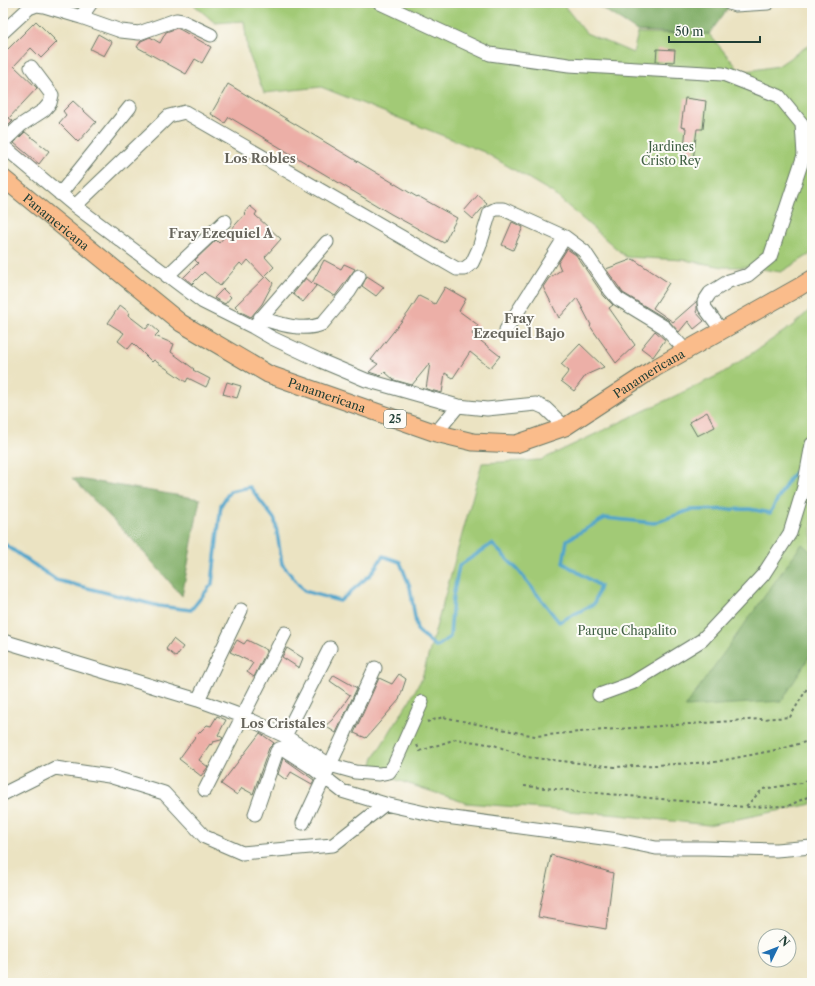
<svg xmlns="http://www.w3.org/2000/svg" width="815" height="986" font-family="'Libre Caslon Text',serif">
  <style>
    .green { fill: #a2ca76; stroke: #608455 }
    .forest { fill: #81ae67; stroke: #50764e }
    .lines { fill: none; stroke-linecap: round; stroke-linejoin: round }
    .stream { stroke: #4fa4cb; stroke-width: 3.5 }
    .building { fill: #ecafa7 }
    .minor-casing { stroke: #676; stroke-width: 15 }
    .major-casing { stroke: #676; stroke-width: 19 }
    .path { stroke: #676; stroke-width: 2; stroke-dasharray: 3 3; stroke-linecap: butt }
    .minor { stroke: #fff; stroke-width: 13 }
    .major { stroke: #fabc8b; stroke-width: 17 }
    .labels { text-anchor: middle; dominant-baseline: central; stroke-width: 4; stroke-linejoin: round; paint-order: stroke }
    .shield { fill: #fdfcf7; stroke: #62766e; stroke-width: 1 }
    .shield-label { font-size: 11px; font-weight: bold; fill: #1f3d34 }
    .park-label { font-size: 12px; fill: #406044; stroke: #fdfcf7 }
    .street-label { font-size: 12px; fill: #1f3d34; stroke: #fdfcf7 }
    .neighbourhood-label { font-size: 13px; font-weight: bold; fill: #67655c; stroke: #fdfcf7 }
  </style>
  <rect width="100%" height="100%" fill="#fdfcf7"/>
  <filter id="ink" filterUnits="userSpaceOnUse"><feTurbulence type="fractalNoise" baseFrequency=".025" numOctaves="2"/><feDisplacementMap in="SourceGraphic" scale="8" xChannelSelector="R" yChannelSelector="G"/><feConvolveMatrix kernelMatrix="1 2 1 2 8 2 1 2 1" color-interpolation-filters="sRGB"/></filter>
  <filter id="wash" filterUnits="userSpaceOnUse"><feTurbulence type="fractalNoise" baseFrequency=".012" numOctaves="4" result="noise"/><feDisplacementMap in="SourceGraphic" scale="16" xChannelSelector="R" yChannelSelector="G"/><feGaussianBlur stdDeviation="0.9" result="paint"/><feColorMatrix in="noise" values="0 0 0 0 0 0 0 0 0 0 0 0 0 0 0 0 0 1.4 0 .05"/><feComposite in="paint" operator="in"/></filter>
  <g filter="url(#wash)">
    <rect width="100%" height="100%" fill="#ebe3c2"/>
    <!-- green -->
    <path class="green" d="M192,3H562L586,33L633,53L638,33L709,34L741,72L778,66L812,43V252L809,255L781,272L749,267H724L684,260L626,257L553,193L484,152L321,87L264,93L248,52L244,21L215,23Z
      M812,308V804L708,825L619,815L466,803L370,771L374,757L411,698L422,678L482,463L541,460L721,374L792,326Z"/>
    <!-- forest -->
    <path class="forest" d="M594,3H732L709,34L637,31Z
      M72,478L200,499L182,596L132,539Z
      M802,544L812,553V652L782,701L685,707Z"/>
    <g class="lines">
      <!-- stream -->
      <path class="stream" d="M3,543L56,580L159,606L191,610L212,584L221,505L230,491L250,487L275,520L282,564L304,591L340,601L371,574L383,556L400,562L410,587L417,630L436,647L450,637L453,597L459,566L492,544L518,570L559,622L594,604L600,586L563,563L567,540L605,518L654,523L690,510L750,509L770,513L789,479L802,465"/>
    </g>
    <g id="blocks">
      <!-- building -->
      <path class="building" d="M36,21L57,42L41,58L31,48L14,66L37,88L9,118L13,121L3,131V44L8,49Z
        M177,28L181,30L211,47L202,63L195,59L186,74L137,47L141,41L150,37L160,43L166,32Z
        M98,34L112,42L104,56L90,49Z
        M657,49L675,50L674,62L656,61Z
        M228,84L417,197L418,196L457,218L444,243L391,214L229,117L225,123L211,114Z
        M685,98L706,101L703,129H697L693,160L683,158L686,128L681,127Z
        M73,101L96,122L78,142L59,123L66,115L63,111Z
        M25,132L49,151L39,164L14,143Z
        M478,195L487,203L473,219L464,211Z
        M250,206L257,212L255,215L281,239L265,257L274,267L264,277L248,260L243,266L240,263L220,286L204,272L192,284L184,277L198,263L195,260L216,240L219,243L245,214L244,213Z
        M512,222L523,227L513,250L502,245Z
        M567,249L576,255L604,296L613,305L609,308L635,345L616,363L590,326L591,325L577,298L559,318L543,287L549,278L561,270L558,263Z
        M633,259L669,283L653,308L673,322L697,301V310L696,312L704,321L694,329L688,321L679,332L668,320L623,293L606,269Z
        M324,260L341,269L344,264L355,269L335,296L314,284L316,286L303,302L293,294L306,278L312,283Z
        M266,276L273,283L262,304L251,317L241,312L235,306Z
        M367,276L384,287L376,296L362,286Z
        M445,287L466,299L459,311L478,325L472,334L500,356L490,368L470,352L453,378L445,373L442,393L426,389L430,363L412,385L394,380L385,372L381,376L369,372L378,364L371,360L408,313L419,296L435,304Z
        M223,289L231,297L225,304L214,298Z
        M120,305L129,312L128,315L146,329L150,324L159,332L155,336L174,344L171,352L194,369L193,370L210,379L206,387L188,378L186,382L154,360L152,362L133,343L128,349L118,341L124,333L108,323Z
        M655,331L665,340L653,357L641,348Z
        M580,344L604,367L586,375L574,391L561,381L569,371L561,364Z
        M227,382L241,386L237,398L223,394Z
        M707,412L715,427L697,436L689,422Z
        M173,639L183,647L176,657L166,649Z
        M237,640L244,644L247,640L267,650L254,677L247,672L253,663L230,652Z
        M287,648L303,658L299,668L282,657Z
        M399,674L406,679L399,700L366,738L354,733L379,678L392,684Z
        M334,675L357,688L336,733L325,726L332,720L346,702H345L350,695L330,681Z
        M217,716L226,720L218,735L223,738L221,740L213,742L211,745L210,744L199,760L208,767L201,776L179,759L195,737L207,725L211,726Z
        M260,733L274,743L269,748L253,794L242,788L237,795L221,784Z
        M283,758L314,780L312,784L291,772L286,780L278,774Z
        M551,855L613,873L606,929L538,917Z"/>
    </g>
  </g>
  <g filter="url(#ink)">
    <use href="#blocks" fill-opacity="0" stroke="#676" stroke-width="1"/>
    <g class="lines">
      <defs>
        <path id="minor" d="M380,3L490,54L569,65L723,74L779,96L802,124L804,155L770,257L748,275L729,281L710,293L704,302L705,308L722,331
          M729,3L735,5L768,3
          M81,17L91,3
          M3,32L29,8L37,5L44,6L81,17L121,31L139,33L176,20L182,21L211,35
          M3,142L21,125L44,110L50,103L52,95L31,67
          M3,146L75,206L169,116L185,112L457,269H464L472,263L479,248L490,212L496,209H503L565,237L584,251L611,291L618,299L664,327L686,351
          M60,194L130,107
          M75,206L203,302L253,327L272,338L321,361L366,380L458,406L487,409L536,404L545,408L565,427
          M167,276L225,221
          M260,318C280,324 302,332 322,324L349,292L359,276
          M256,324L327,242
          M506,330L565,237
          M436,433L458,406
          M3,641L198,700L242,716L285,736L330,765L355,772L379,774L389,772L394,765L422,702
          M599,695L632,683L702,640L763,575L790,533L804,487L812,444
          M198,700L241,610
          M285,736L330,648
          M205,790L285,633
          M3,794L55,768L109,776L164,793L205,837L242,853L333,845L385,804L439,816L618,840L656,848H704L776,850L812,847
          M255,814L277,751L279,749L282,748L310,766L342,791L385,804
          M303,823L375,668"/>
        <g id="major">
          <path id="s1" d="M3,178L181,323L268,374L436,433L473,442L516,444L565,427L655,368L799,287L812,279"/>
        </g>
      </defs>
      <!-- minor casing -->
      <use href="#minor" class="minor-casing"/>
      <!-- major casing -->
      <use href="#major" class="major-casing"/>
      <!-- path -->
      <path class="path" d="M427,722L443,717L535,736L603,730L790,717L812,680
        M417,745L420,751L456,739L494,745L526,757L615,767L715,762L781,749L812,740
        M812,777L801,783L763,789L745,807L788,806L812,795
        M524,786L745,807"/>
      <!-- minor -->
      <use href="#minor" class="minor"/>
      <!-- major -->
      <use href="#major" class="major"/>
    </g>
  </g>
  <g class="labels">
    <!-- shield labels -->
    <rect class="shield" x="384" y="410" width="22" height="18" rx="3"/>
    <g class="shield-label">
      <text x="395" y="419">25</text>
    </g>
    <!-- park labels -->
    <g class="park-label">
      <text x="671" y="146">Jardines<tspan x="671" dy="14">Cristo Rey</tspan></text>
      <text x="627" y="630">Parque Chapalito</text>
    </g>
    <!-- street labels -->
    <g class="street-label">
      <text stroke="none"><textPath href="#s1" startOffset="69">Panamericana</textPath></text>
      <text stroke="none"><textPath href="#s1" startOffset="741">Panamericana</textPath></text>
      <text stroke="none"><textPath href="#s1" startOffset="393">Panamericana</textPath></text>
    </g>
    <!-- neighbourhood labels -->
    <g class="neighbourhood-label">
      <text x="260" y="158">Los Robles</text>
      <text x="221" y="233">Fray Ezequiel A</text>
      <text x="519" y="318">Fray<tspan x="519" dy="15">Ezequiel Bajo</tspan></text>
      <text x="283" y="723">Los Cristales</text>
    </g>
  </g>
  <!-- margin -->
  <rect width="815" height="986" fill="none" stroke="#fdfcf7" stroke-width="16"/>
  <!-- north arrow -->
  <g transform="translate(777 948) rotate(47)"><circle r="19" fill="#fdfcf7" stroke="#a4b0a9"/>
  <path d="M0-3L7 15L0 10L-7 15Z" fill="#1f6fb2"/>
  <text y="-6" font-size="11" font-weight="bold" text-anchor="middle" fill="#1f3d34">N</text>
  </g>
  <!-- scale -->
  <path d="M669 36v6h91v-6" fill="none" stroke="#1f3d34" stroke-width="2"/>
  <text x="675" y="36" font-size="12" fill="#1f3d34" stroke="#fdfcf7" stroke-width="3" paint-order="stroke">50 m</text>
</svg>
